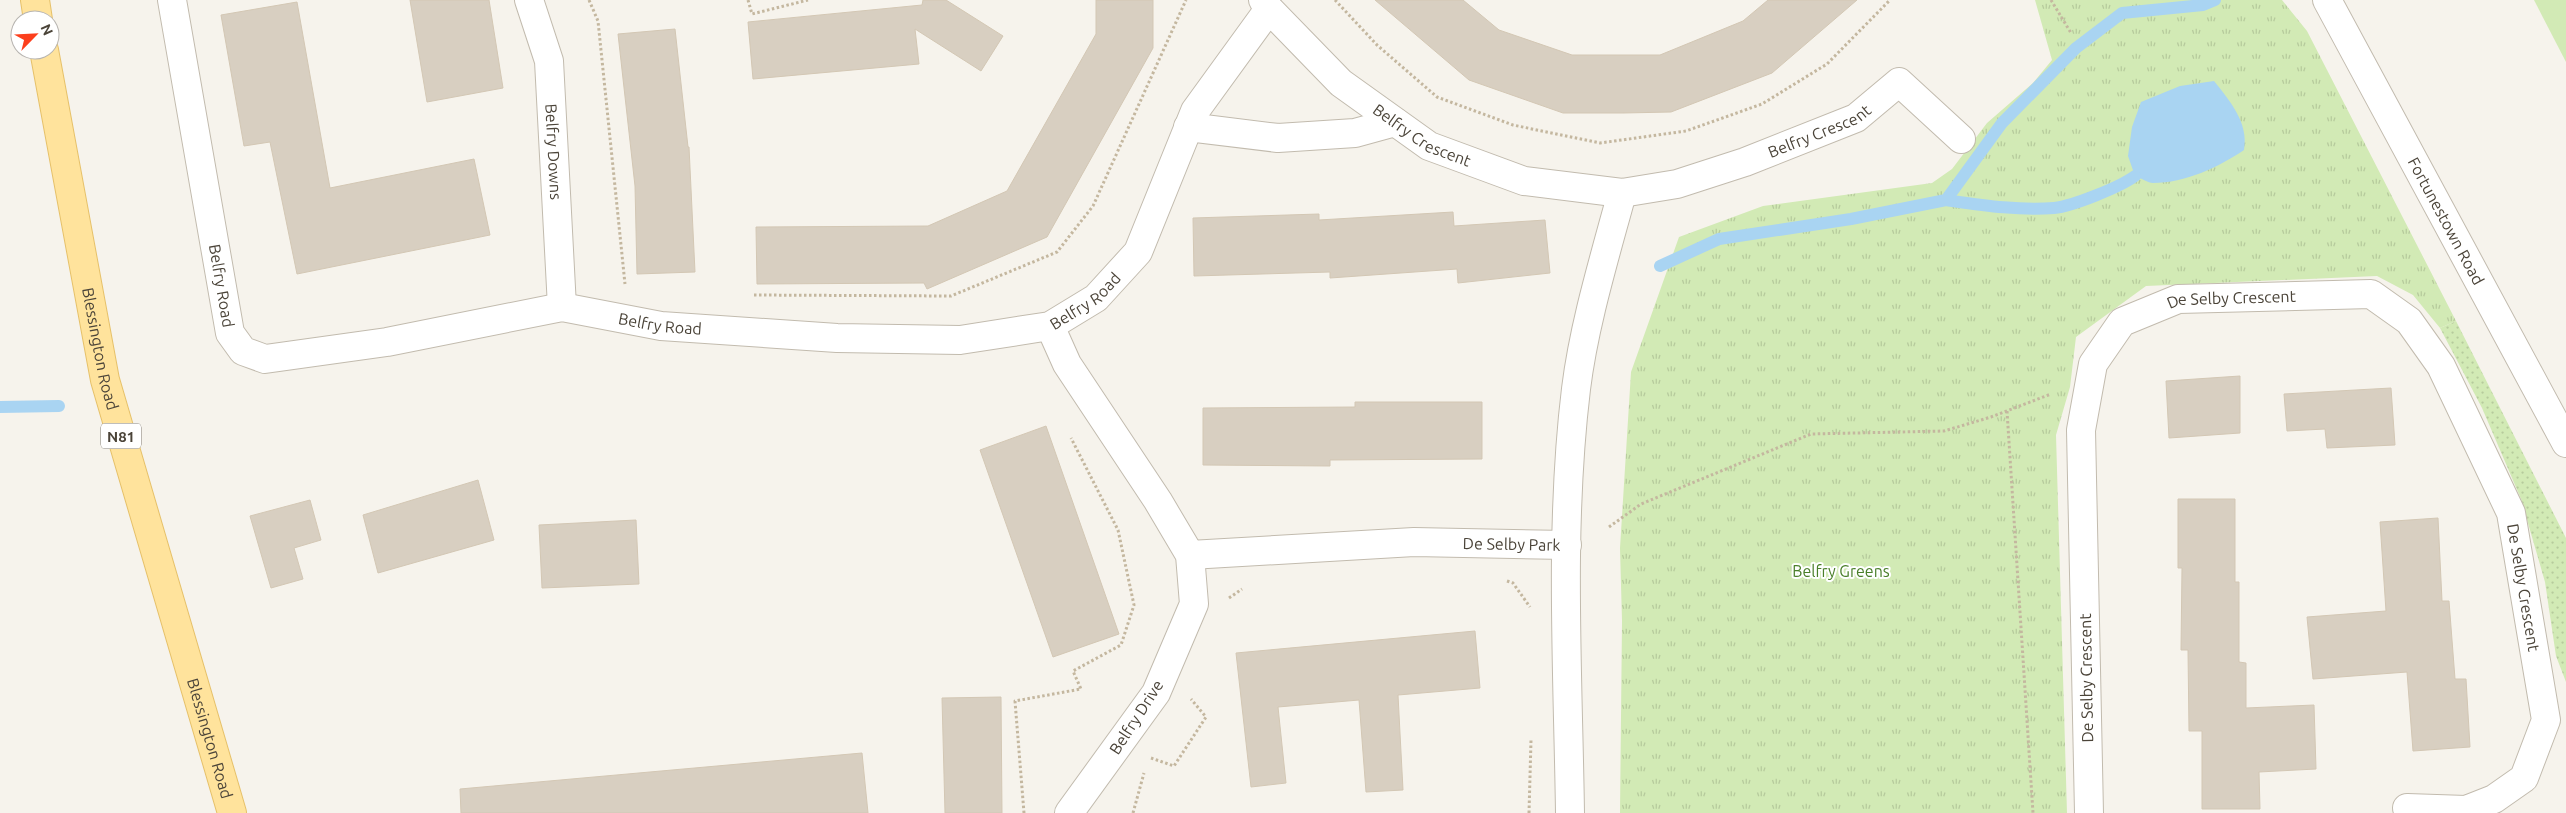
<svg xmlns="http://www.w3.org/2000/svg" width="2566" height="813" font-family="Ubuntu,sans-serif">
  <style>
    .grass { fill: url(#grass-dots) }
    .park { fill: url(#park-tufts) }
    .pitch { fill: #d2eab5 }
    .water { fill: #a9d4f2 }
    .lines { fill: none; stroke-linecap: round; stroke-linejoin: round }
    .stream { stroke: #a9d4f2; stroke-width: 12 }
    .building { fill: #d8cfc1; stroke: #d3c7b4 }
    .minor-casing { stroke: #c2bbae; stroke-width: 30 }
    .major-casing { stroke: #e6c16a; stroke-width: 30 }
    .path { stroke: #c4b79f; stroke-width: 3; stroke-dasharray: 2.5 2.5; stroke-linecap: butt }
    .minor { stroke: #fff; stroke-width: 28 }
    .major { stroke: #ffe39c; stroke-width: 28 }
    .labels { text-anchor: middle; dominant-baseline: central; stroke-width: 4; stroke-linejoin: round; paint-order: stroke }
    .shield { fill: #fff; stroke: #817c74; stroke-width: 1 }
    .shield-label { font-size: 15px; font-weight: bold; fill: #4b4439 }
    .street-label { font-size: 16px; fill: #4b4439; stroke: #fff }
    .park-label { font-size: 16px; fill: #4a7f2a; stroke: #fff }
  </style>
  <defs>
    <pattern id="grass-dots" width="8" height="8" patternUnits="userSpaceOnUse" patternTransform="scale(1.25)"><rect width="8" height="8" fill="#d2eab5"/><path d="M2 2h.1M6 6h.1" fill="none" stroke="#b6ca9c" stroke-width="1.8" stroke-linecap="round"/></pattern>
    <pattern id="park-tufts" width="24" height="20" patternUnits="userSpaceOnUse" patternTransform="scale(1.25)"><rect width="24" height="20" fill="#d2eab5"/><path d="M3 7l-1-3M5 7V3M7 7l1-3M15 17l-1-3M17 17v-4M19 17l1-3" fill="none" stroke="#b6ca9c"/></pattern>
  </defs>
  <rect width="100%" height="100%" fill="#f6f3ec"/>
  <!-- grass -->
  <path class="grass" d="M2456,321L2566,538V682L2556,656L2545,582L2521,499L2482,408L2440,328Z"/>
  <!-- park -->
  <path class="park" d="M2035,0H2282L2307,31L2456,321L2440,328L2413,295L2377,276L2146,286L2076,337L2070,387L2056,435L2067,813H1620L1622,621L1620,548L1631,372L1679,237L1763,206L1932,183L1952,169L1987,123L2033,83L2052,60Z"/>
  <!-- pitch -->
  <path class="pitch" d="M2534,0H2566V62Z"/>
  <!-- water -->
  <path class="water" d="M2214,81C2230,101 2249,123 2244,150C2219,167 2185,183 2153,183C2148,183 2141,178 2135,176L2128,156L2132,127L2141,102L2180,86Z"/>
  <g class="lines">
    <!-- stream -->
    <path class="stream" d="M1946,200C1981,205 2019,211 2054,208C2073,206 2120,187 2135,176
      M1660,266L1719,239L1851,219L1946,200L2002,123L2076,48L2122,13L2203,5L2215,0
      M0,407L59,406"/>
  </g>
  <!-- building -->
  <path class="building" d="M410,0H489L503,88L427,102Z
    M923,0H946L1003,36L981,71L915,29L919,64L753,79L748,22L922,5Z
    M1096,0H1153V48L1047,237L927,289L924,283L757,284L756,227L928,226L1007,191L1096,34Z
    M1375,0H1463L1499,30L1572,55H1660L1743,21L1768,0H1857L1772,73L1671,112L1623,113H1563L1469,80Z
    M297,2L330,188L474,159L490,235L297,274L270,142L244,146L221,15Z
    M675,29L688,147H689L695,272L637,274L635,186L618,34Z
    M1453,212L1454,226L1545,220L1550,273L1458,283L1457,269L1330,278V272L1194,276L1193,218L1319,214V220Z
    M2240,376V433L2169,438L2166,381Z
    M2391,388L2395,445L2327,448L2325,429L2287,431L2284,394Z
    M1355,402H1482V459L1330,460V466L1203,465V408L1355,407Z
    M1046,426L1119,634L1053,657L980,450Z
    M478,480L494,540L378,573L363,515Z
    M2178,499H2235V582H2239V662L2246,663V708L2314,705L2316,769L2259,772L2260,809H2202V731H2189L2188,650H2181L2182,568H2178Z
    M310,500L321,540L294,548L303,579L271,588L250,516Z
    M2438,518L2442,601H2449L2455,679H2466L2470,747L2413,751L2407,672L2313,679L2307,617L2386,611L2380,522Z
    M636,520L639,584L542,588L539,525Z
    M1475,631L1480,688L1398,695L1403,790L1366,792L1359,700L1278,707L1286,783L1251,787L1236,653Z
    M1001,697L1002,813H945L942,698Z
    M862,753L868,813H461L460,789Z"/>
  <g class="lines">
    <defs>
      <g id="minor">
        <path id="s1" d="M172,0L230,333L243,351L265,359L387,342L562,307L661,326L837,338L960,340L1050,326L1096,298L1138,252L1195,111L1269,9"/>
        <path id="s2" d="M529,0L549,61L562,307"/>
        <path id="s3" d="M1263,0L1269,9L1341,83L1429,146L1524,181L1622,193L1677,184L1745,162L1856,118L1899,82L1961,139"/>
        <path id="s4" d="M2327,0L2566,443"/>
        <path d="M1188,127L1278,138L1355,133L1395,122"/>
        <path d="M1050,326L1067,364L1158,501L1190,555L1194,604L1156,693L1069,813"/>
        <path id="s5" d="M1190,555L1414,542L1567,545"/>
        <path d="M1570,813C1568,672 1559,529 1576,389C1584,324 1605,256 1622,193"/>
        <path id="s6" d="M2089,813L2081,430L2093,364L2122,322L2178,299L2371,294L2409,321L2441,366L2511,513L2546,720L2524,778L2494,799L2466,810L2407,808"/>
      </g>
      <g id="major">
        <path d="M35,0L38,20"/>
        <path id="s7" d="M44,50L105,380L232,813"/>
      </g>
    </defs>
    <!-- minor casing -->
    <use href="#minor" class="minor-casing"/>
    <!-- major casing -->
    <use href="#major" class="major-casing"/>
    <!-- path -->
    <path class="path" d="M589,0L598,21L625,284
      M748,0L752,14L808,0
      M1335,0L1377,45L1437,97L1513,125L1600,143L1686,131L1762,104L1827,64L1890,0
      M2051,0L2071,33
      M754,295L951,296L1057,252L1093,206L1186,0
      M2007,411L2033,813
      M1609,527L1641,504L1811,434L1944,431L1991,417L2051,394
      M1507,581L1513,583L1530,607
      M1229,598L1242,589
      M1151,758L1174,766L1206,717L1191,699
      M1024,813L1015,701L1081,689L1073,671L1121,645L1134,605L1118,530L1071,438
      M1133,813L1144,773
      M1529,813L1531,740"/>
    <!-- minor -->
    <use href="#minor" class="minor"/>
    <!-- major -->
    <use href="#major" class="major"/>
  </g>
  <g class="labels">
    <!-- shield labels -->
    <rect class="shield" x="101" y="423.5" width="40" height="25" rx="4"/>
    <g class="shield-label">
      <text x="121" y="436">N81</text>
    </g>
    <!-- street labels -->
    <g class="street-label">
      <text stroke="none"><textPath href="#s3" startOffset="630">Belfry Crescent</textPath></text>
      <text stroke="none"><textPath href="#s3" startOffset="211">Belfry Crescent</textPath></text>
      <text stroke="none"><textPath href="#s2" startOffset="155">Belfry Downs</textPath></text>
      <text stroke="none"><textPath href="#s4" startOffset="251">Fortunestown Road</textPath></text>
      <text stroke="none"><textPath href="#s1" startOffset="290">Belfry Road</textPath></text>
      <text stroke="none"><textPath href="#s1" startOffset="1220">Belfry Road</textPath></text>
      <text stroke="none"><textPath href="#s6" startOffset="615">De Selby Crescent</textPath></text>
      <text stroke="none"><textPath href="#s1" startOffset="785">Belfry Road</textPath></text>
      <text stroke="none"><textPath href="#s7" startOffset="304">Blessington Road</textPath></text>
      <text stroke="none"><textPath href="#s5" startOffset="322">De Selby Park</textPath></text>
      <text stroke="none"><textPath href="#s6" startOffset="1095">De Selby Crescent</textPath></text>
      <text transform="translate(2086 678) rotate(-91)">De Selby Crescent</text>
      <text transform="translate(1136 717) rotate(-57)">Belfry Drive</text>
      <text stroke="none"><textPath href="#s7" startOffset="709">Blessington Road</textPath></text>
    </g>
    <!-- park labels -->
    <g class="park-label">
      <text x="1841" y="571">Belfry Greens</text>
    </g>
  </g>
  <!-- north arrow -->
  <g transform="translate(35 35) rotate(66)"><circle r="24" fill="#ffffff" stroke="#b7b4b0"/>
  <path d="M0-4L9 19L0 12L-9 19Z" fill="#fc3f1d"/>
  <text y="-8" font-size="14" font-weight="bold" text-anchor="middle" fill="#4b4439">N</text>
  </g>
</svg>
